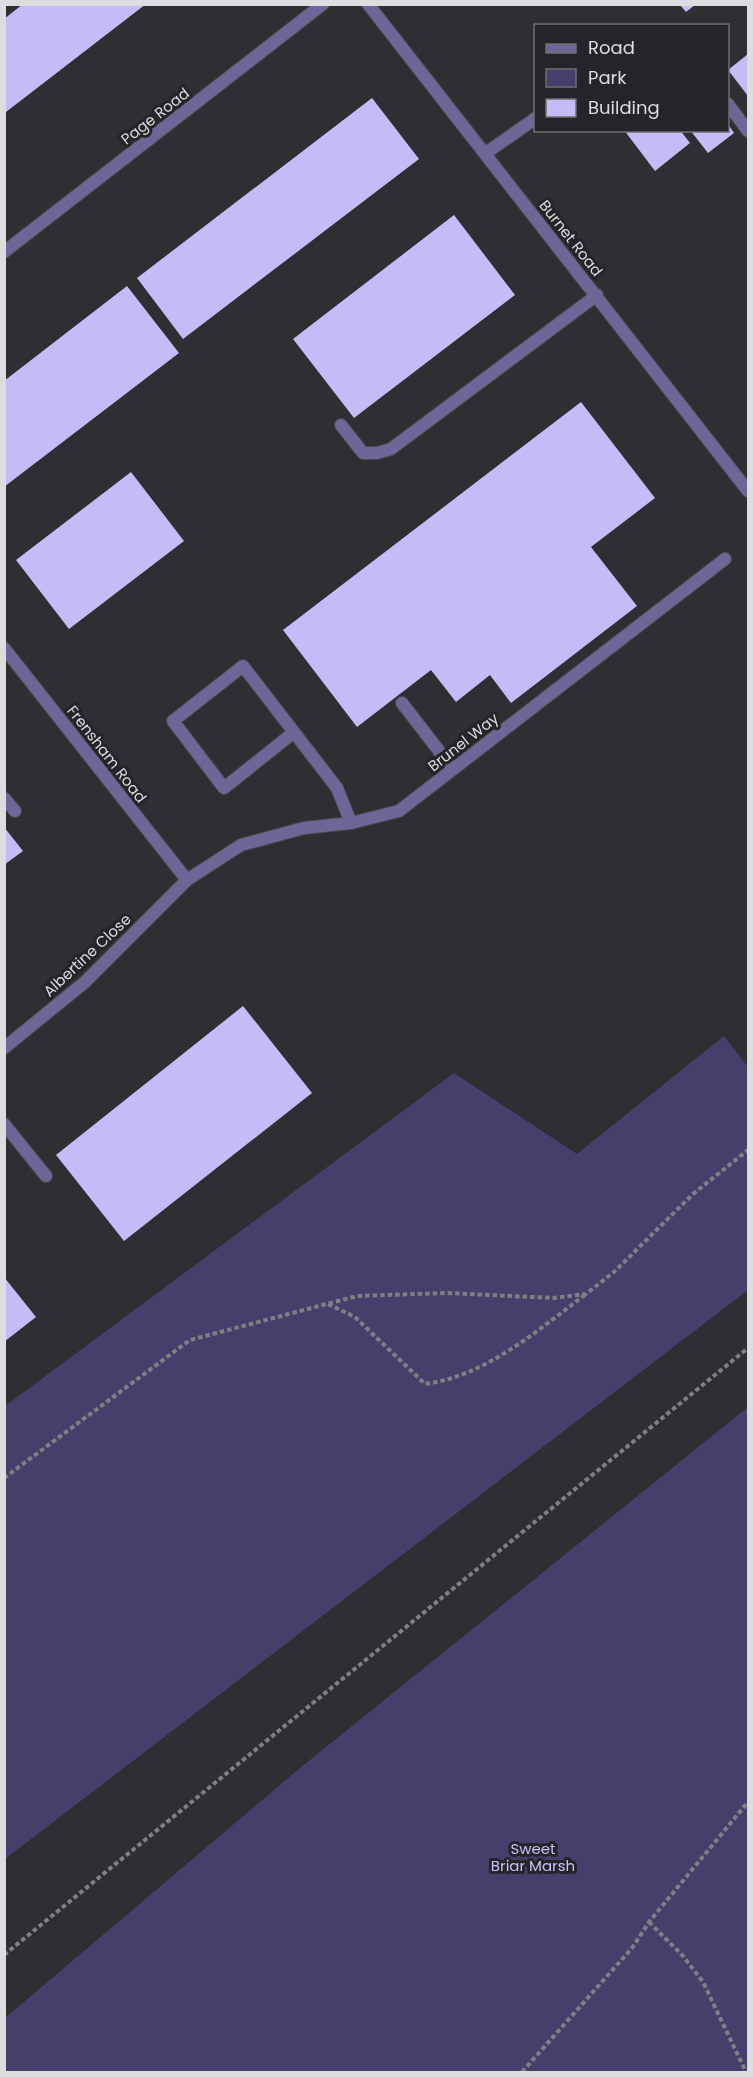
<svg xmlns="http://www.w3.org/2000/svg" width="753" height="2077" font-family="Poppins,sans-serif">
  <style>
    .green { fill: #473f6b }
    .building { fill: #c4bbf7 }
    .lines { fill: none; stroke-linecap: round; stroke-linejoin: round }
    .service-casing { stroke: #4a4a4f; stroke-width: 14 }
    .minor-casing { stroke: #4a4a4f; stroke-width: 14 }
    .path { stroke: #808084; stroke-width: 4; stroke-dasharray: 4.5 3; stroke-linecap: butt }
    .service { stroke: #6e6696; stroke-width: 12 }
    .minor { stroke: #6e6696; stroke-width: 12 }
    .labels { text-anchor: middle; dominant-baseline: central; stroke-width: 6; stroke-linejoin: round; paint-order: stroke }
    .street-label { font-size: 15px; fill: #dddde0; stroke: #252429 }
    .park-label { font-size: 15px; fill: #cac1fc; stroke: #252429 }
  </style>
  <rect width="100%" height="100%" fill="#2e2e33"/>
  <!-- green -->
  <path class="green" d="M724,1036L748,1067V1290L5,1859V1406L454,1073L577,1154Z
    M748,1407V2072H5V2018L300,1768Z"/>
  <!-- building -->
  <path class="building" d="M23,4H146L6,112L4,19Z
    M680,5H695L686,12Z
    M748,54V96L728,70Z
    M372,98L419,159L183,339L137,278Z
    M728,124L734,133L708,153L690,130H728Z
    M624,130H680L690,143L655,171Z
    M454,215L515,295L354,418L293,339Z
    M127,286L179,353L4,487V381Z
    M581,402L655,498L591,547L637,606L511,703L490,675L456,702L431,670L357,727L283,630Z
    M131,472L184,541L69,629L16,560Z
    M4,827L23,851L4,865Z
    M243,1006L312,1093L124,1241L56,1155Z
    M4,1277L36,1317L4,1342Z"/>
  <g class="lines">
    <defs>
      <path id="service" d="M728,104L748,131
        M486,153L536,118
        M341,425L363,453H377L391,449L597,295
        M402,703L453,769
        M293,733L224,788L173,721L243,666L337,788L351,823
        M4,798L15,811"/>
      <path id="minor" d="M368,4L748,491
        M4,252L323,4
        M4,648L187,880
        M4,1048L85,982L187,880L241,845L304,828L351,823L399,811L725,559
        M4,1124L46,1176"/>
    </defs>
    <!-- service casing -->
    <use href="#service" class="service-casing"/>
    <!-- minor casing -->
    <use href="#minor" class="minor-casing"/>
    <!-- path -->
    <path class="path" d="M328,1304L355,1317L425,1384C486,1376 538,1330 586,1294
      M4,1478L190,1340L357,1296L448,1293L553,1298L586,1294L614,1272L693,1194L748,1150
      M649,1922L683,1956L703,1982L746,2072
      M4,1955L748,1348
      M522,2072L632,1948L649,1922L748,1802"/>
    <!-- service -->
    <use href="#service" class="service"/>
    <!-- minor -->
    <use href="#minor" class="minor"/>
  </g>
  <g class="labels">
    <!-- street labels -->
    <g class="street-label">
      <text transform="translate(155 116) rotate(-38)">Page Road</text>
      <text transform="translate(571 238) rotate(52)">Burnet Road</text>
      <text transform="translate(463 742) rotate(-38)">Brunel Way</text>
      <text transform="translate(107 754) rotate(52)">Frensham Road</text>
      <text transform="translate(87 955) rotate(-43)">Albertine Close</text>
    </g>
    <!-- park labels -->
    <g class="park-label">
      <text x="533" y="1848">Sweet<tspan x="533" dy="17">Briar Marsh</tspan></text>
    </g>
  </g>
  <!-- border -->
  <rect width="753" height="2077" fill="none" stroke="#dddde0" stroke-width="12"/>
  <!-- legend -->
  <rect x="534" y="24" width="195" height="108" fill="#252429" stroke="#6f6e72" stroke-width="1.5"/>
  <rect x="546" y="44" width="30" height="9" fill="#6e6696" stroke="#6f6e72" stroke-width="1.5"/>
  <text x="588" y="54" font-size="18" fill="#dddde0">Road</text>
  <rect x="546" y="69" width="30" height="18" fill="#473f6b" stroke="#6f6e72" stroke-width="1.5"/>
  <text x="588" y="84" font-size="18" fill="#dddde0">Park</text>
  <rect x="546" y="99" width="30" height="18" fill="#c4bbf7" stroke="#6f6e72" stroke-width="1.5"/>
  <text x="588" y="114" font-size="18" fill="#dddde0">Building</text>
</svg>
